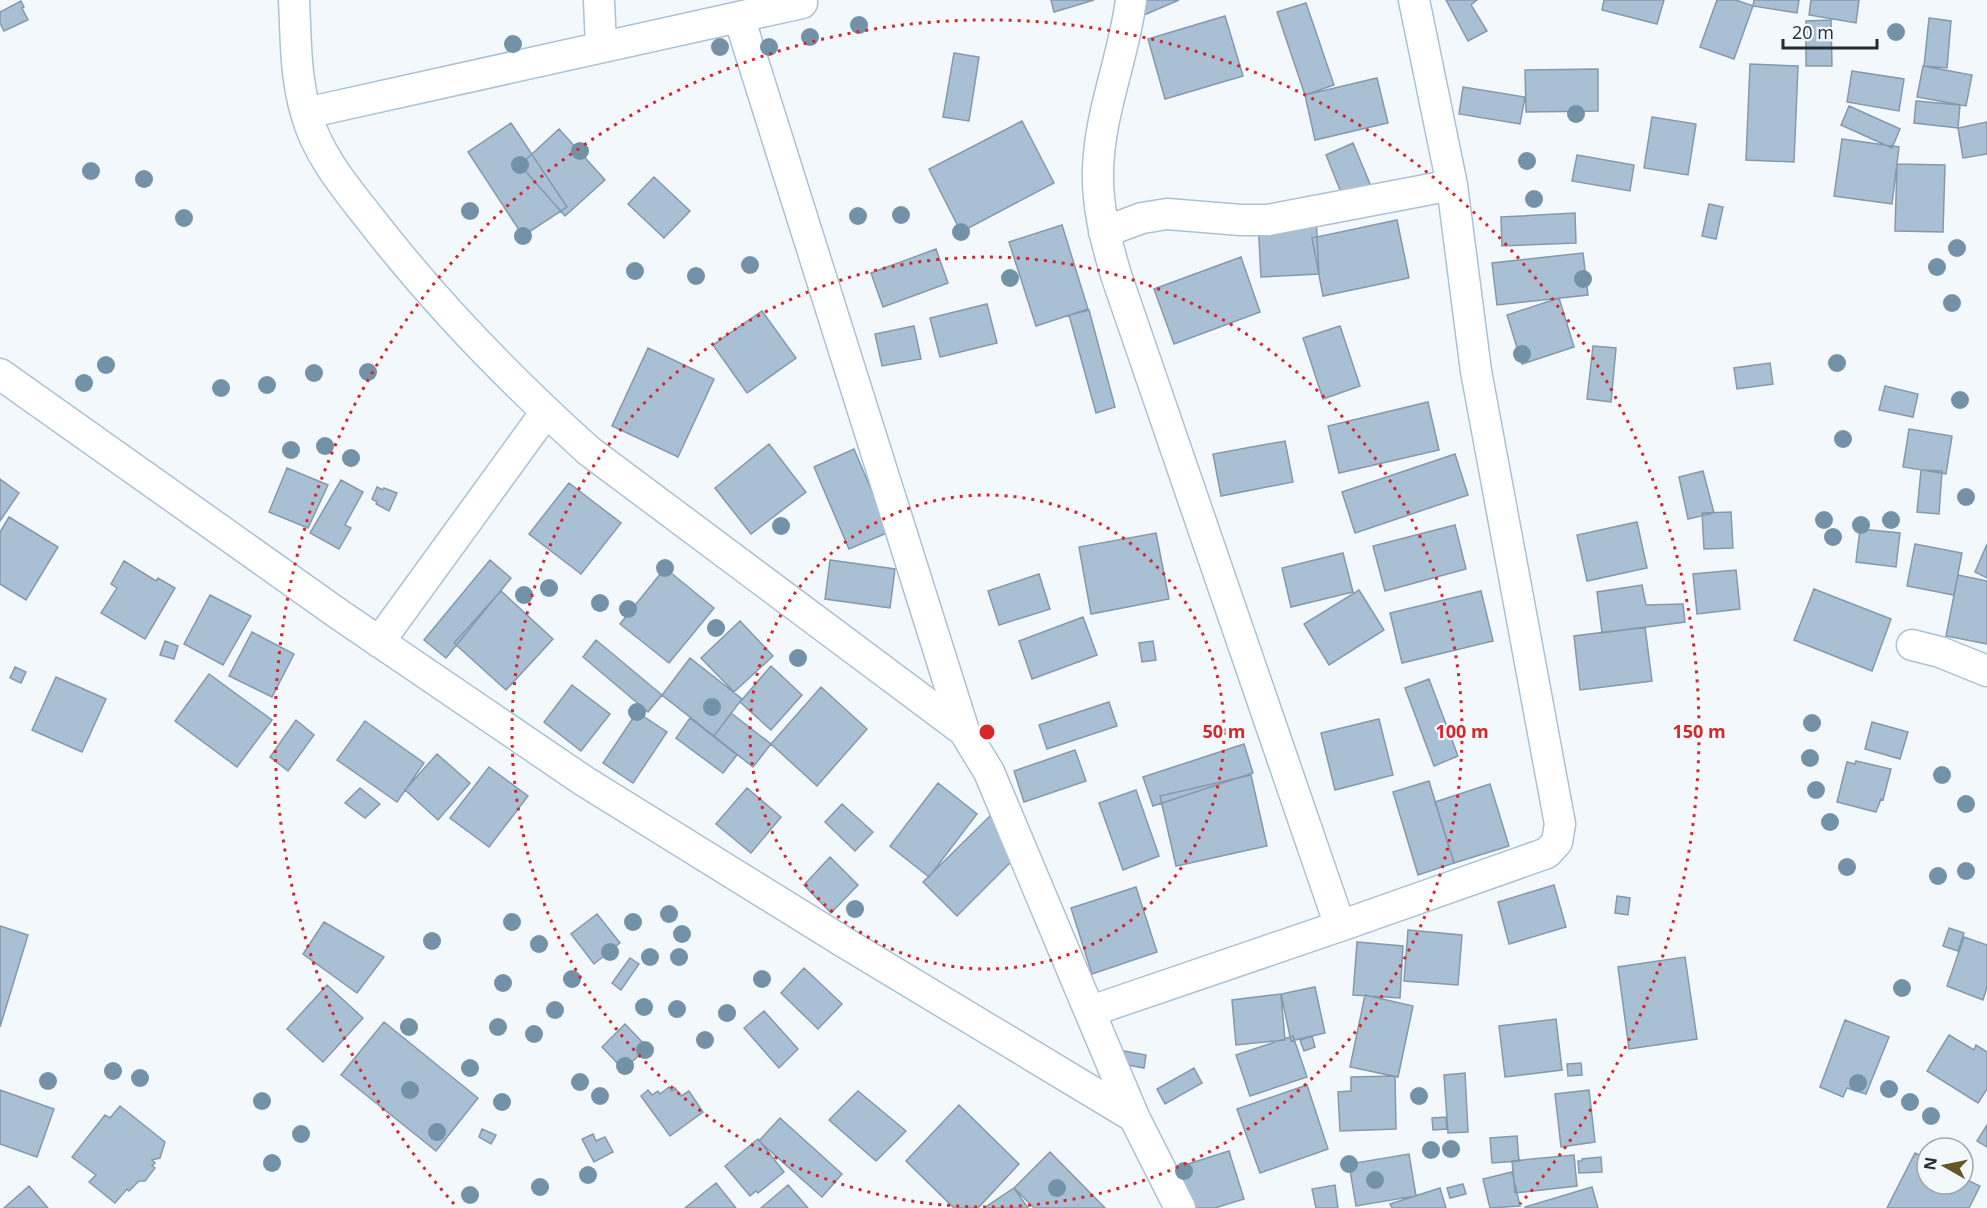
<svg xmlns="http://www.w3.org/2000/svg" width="1987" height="1208" font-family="'Open Sans',sans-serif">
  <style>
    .building { fill: #a9bfd3; stroke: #8499ac; stroke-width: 1.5 }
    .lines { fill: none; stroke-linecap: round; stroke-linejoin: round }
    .street-casing { stroke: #abc1d6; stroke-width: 33 }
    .street { stroke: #fff; stroke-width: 30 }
    .tree { fill: #7392a8 }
    .ring { fill: none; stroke: #d62828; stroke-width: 3; stroke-dasharray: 3 6 }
    .centre { fill: #d62828; stroke: #f3f8fc; stroke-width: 3 }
    .ring-label { font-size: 18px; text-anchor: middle; font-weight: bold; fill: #d62828; stroke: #f3f8fc; stroke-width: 4.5; stroke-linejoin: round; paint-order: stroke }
  </style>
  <rect width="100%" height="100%" fill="#f3f8fc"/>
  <!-- building -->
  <path class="building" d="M1051,0H1094L1054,12Z
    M1138,0H1179L1144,15Z
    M1446,0H1477L1471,5L1487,31L1468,41Z
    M1604,0H1664L1657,24L1602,10Z
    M1717,0H1736L1753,6L1734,59L1700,47Z
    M1754,0H1799L1797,13L1753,6Z
    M1811,0H1859L1856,23L1809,15Z
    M21,1L24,7L22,8L28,20L4,31L0,23V12Z
    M1306,3L1334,85L1305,95L1277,12Z
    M1225,16L1243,76L1165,99L1148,39Z
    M1929,18L1951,21L1947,68L1924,66Z
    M1831,20L1832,66H1806V21Z
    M954,53L979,57L969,121L943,117Z
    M1750,64L1798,66L1794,162L1746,160Z
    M1923,66L1972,75L1966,106L1917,97Z
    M1598,69V111L1526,112L1525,70Z
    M1852,71L1904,79L1899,111L1847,102Z
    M1377,78L1388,123L1315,140L1305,95Z
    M1463,87L1525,97L1520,124L1459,114Z
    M1916,101L1960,105L1958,128L1914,123Z
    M1849,106L1900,129L1892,148L1841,125Z
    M1652,117L1696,124L1688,175L1644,168Z
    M1022,121L1054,183L961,232L929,169Z
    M1987,122V154L1963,158L1958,128Z
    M511,123L567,207L523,236L468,152Z
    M559,129L605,180L565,216L520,165Z
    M1842,139L1899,147L1892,204L1834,196Z
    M1353,143L1378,203L1350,215L1326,155Z
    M1577,155L1634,165L1630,191L1572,181Z
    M1897,164L1945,165L1943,232L1895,231Z
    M654,177L690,211L664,238L628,204Z
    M1709,204L1723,207L1716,239L1702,236Z
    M1575,213L1576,243L1502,246L1501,217Z
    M1316,217L1319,274L1261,277L1258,220Z
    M1397,220L1409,278L1323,296L1312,238Z
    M1062,225L1088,309L1036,326L1009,242Z
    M936,249L948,283L883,307L871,273Z
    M1583,253L1588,295L1497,305L1492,263Z
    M1241,257L1260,312L1174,344L1154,289Z
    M1559,298L1574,347L1522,364L1507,315Z
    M987,304L997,343L940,357L930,318Z
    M1089,310L1115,407L1096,413L1069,315Z
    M762,311L796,358L747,393L713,345Z
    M914,326L921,359L882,366L875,334Z
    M1340,326L1360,386L1323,399L1303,338Z
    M1593,346L1616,348L1611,402L1587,399Z
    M648,348L714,379L678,457L612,426Z
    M1770,363L1773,384L1737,389L1734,368Z
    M1885,386L1918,394L1913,417L1879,410Z
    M1428,402L1439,450L1339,473L1328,426Z
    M1909,429L1952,436L1946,474L1903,467Z
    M1285,441L1293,482L1221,496L1213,454Z
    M769,444L806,492L751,534L715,488Z
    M854,449L889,532L849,549L814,467Z
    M1455,454L1468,495L1355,533L1342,492Z
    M287,468L328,485L308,528L269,512Z
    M1921,470L1942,471L1939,514L1917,512Z
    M1703,471L1714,513L1688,519L1679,477Z
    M0,479L19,493L0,521Z
    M341,480L363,492L345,525L351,528L339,549L310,533Z
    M569,483L621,523L581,574L529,534Z
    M377,487L383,490L384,488L397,493L389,511L376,504L377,502L372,499Z
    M1731,512L1733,548L1704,549L1702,513Z
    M9,517L58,547L26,600L0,584V532Z
    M1637,522L1647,568L1587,581L1577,535Z
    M1455,525L1466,569L1385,591L1373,546Z
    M1860,529L1900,533L1896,567L1856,562Z
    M1156,533L1169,599L1091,614L1079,547Z
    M1915,544L1962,553L1954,595L1907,586Z
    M1987,544V578L1975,572Z
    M1343,553L1353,592L1291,607L1282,568Z
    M490,560L511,578L446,658L424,640Z
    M830,560L895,569L890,608L825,599Z
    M124,561L156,581L158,578L175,588L145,639L101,613L117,588L111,584Z
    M665,568L714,608L669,663L620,624Z
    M1736,570L1740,609L1697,614L1693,574Z
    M1039,574L1050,609L999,625L988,591Z
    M1958,575L1987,581V644L1946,636Z
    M1642,585L1646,605L1683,604L1685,622L1602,633L1597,592Z
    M1814,589L1891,619L1872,671L1794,640Z
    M1359,590L1384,630L1329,665L1304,624Z
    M501,591L553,639L506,690L454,643Z
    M1481,591L1493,641L1402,663L1390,613Z
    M210,595L251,616L223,665L184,644Z
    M1083,617L1097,655L1032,679L1019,641Z
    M740,621L773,656L734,692L701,658Z
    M1645,627L1652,681L1580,690L1574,636Z
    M252,632L294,654L272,697L229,676Z
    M596,640L662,695L648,712L583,657Z
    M165,641L178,646L174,659L160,655Z
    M1153,641L1156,660L1142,662L1139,643Z
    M690,658L742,699L714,736L662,695Z
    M771,666L802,695L771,730L740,702Z
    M15,667L26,672L21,683L10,678Z
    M209,674L272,720L237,767L175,721Z
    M56,677L106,699L82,752L32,730Z
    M1429,679L1458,756L1434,766L1405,688Z
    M572,685L610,714L581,751L544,722Z
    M821,687L867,729L817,786L771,744Z
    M1109,702L1117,726L1047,749L1039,725Z
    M637,712L667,732L633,783L603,763Z
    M731,713L771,744L753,767L714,736Z
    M690,718L737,755L723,773L676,738Z
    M1379,719L1393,775L1335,790L1321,733Z
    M296,720L314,735L288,771L270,757Z
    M365,721L424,763L397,802L337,760Z
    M1872,722L1908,732L1900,759L1865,749Z
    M1244,744L1253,773L1153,806L1143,777Z
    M1075,750L1086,781L1024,802L1014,771Z
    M437,754L470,783L438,820L405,790Z
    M1856,761L1891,769L1883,800L1881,799L1876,812L1837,802L1847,762L1855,764Z
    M489,767L528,796L489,847L450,818Z
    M1251,775L1267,846L1176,866L1160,796Z
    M1429,781L1454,863L1418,875L1393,792Z
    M938,783L977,814L929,877L890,846Z
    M1490,784L1509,846L1454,863L1435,802Z
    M360,788L380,804L365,818L345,803Z
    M747,788L781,817L751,853L716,824Z
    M1136,790L1159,856L1123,870L1099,803Z
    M842,804L873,832L855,851L825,822Z
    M990,816L1023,850L957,916L923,882Z
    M830,857L858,885L831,913L804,885Z
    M1554,885L1566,927L1509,944L1498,902Z
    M1136,887L1157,952L1092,974L1071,908Z
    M1617,896L1630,898L1628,915L1615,913Z
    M597,914L620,943L594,964L571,934Z
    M324,922L384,957L357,993L303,954Z
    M0,926L28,935L0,1027Z
    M1949,928L1964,933L1958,951L1943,946Z
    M1408,930L1462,935L1458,985L1404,981Z
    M1964,937L1987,945V987L1983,1000L1947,986Z
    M1357,942L1403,946L1400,998L1353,995Z
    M1685,957L1697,1039L1629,1049L1618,967Z
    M630,958L639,964L621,990L612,983Z
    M804,968L842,1004L818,1029L781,993Z
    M327,985L363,1018L323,1062L287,1029Z
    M1315,987L1325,1033L1291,1041L1281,994Z
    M1281,994L1285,1040L1236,1045L1232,1000Z
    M1365,995L1413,1006L1398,1077L1350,1067Z
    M764,1011L798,1049L779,1068L744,1028Z
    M1556,1019L1562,1070L1505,1077L1499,1026Z
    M1845,1020L1889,1037L1866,1094L1847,1088L1843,1097L1820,1087Z
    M384,1022L478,1098L436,1151L341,1075Z
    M625,1024L647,1047L624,1070L602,1047Z
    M1949,1035L1974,1050L1976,1045L1987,1052V1089L1978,1103L1927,1071Z
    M1293,1036L1307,1077L1250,1096L1236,1055Z
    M1312,1036L1315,1047L1304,1051L1300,1040Z
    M1124,1051L1146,1055L1144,1068L1122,1064Z
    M1581,1063L1582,1075L1568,1076L1567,1064Z
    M1194,1068L1202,1083L1165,1104L1157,1089Z
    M1465,1073L1468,1132L1448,1133L1444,1075Z
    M1395,1076L1396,1129L1340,1131L1338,1092L1351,1091V1077Z
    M1307,1085L1328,1149L1260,1173L1237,1109Z
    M669,1087L672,1091L675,1088L681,1096L689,1091L703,1112L670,1136L641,1096L648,1090L652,1095L658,1091L660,1094Z
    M0,1090L54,1109L37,1157L0,1144Z
    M1589,1090L1595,1142L1561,1147L1555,1094Z
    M858,1091L906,1131L876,1161L829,1120Z
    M959,1105L1019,1164L978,1208H954L906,1161Z
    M120,1106L165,1142L160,1158L152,1160L155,1163L152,1166L155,1168L145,1181H139L129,1191L127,1189L115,1203L89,1182L96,1175L72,1157L105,1115L110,1118Z
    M1446,1117L1447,1129L1433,1130L1432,1118Z
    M780,1118L842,1174L822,1197L759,1141Z
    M1987,1125V1147L1977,1141Z
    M482,1129L496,1135L491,1144L479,1137Z
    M593,1134L596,1141L605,1137L613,1152L594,1162L582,1139Z
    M1517,1136L1519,1161L1492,1163L1490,1138Z
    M758,1139L784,1172L758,1193L756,1191L750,1196L725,1166Z
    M1229,1151L1244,1199L1215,1208H1175L1163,1172Z
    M1050,1152L1105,1208H1034L1014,1188Z
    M1915,1153L1927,1159V1184H1963V1178L1980,1186L1969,1208H1887Z
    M1409,1154L1416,1196L1356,1206L1349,1164Z
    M1574,1155L1577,1186L1515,1193L1512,1161Z
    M1601,1157L1602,1172L1579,1173L1578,1161H1582V1159Z
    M1512,1172L1520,1206L1490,1208L1483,1179Z
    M716,1183L736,1208H685Z
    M1463,1184L1466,1194L1450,1198L1447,1188Z
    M788,1185L808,1208H761Z
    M1335,1185L1338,1208H1316L1312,1189Z
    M29,1186L48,1208H4Z
    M1592,1187L1598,1208H1525V1207Z
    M1014,1188L1028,1208H984Z
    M1440,1188L1446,1208H1392L1390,1204Z"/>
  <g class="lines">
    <defs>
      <path id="street" d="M294,0C296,38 295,76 306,113C317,154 345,187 371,220C436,304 510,380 589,451L964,731L989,772L1134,1117
        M599,0L601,47
        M739,17L964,731
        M306,113L802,3
        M1104,232L1142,218L1167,214L1241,220H1268L1452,185
        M0,374L340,615L584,781L847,944L1134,1117L1180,1208
        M379,642L546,412
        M1912,645L1940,652L1987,671
        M1340,926L1547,853L1557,842L1560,824L1476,371L1452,185L1414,0
        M1091,1011L1340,926L1116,275C1106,241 1097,207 1098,171C1099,113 1124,57 1131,0"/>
    </defs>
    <!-- street casing -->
    <use href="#street" class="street-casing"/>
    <!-- street -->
    <use href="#street" class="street"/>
  </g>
  <!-- trees -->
  <g class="tree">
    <circle cx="859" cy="25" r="9"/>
    <circle cx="1896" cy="32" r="9"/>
    <circle cx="810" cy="37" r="9"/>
    <circle cx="513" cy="44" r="9"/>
    <circle cx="720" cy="47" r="9"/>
    <circle cx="769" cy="47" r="9"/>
    <circle cx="1576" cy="114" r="9"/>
    <circle cx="580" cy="151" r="9"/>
    <circle cx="1527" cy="161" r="9"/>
    <circle cx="520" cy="165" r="9"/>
    <circle cx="91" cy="171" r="9"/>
    <circle cx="144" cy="179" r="9"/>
    <circle cx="1534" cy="199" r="9"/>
    <circle cx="470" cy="211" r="9"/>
    <circle cx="901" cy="215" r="9"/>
    <circle cx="858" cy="216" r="9"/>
    <circle cx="184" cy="218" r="9"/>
    <circle cx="961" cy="232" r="9"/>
    <circle cx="523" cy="236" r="9"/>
    <circle cx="1957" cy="248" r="9"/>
    <circle cx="750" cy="265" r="9"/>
    <circle cx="1937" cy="267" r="9"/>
    <circle cx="635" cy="271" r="9"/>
    <circle cx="696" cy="276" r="9"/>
    <circle cx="1010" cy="278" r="9"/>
    <circle cx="1583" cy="279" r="9"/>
    <circle cx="1952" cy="303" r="9"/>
    <circle cx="1522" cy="354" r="9"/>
    <circle cx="1837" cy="363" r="9"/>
    <circle cx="106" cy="365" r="9"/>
    <circle cx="368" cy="372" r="9"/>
    <circle cx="314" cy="373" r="9"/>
    <circle cx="84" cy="383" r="9"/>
    <circle cx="267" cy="385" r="9"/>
    <circle cx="221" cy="388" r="9"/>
    <circle cx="1960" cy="400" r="9"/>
    <circle cx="1843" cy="439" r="9"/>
    <circle cx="325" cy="446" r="9"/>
    <circle cx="291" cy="450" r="9"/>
    <circle cx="351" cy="458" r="9"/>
    <circle cx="1966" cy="497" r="9"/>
    <circle cx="1824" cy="520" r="9"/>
    <circle cx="1891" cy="520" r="9"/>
    <circle cx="1861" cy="525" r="9"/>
    <circle cx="781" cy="526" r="9"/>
    <circle cx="1833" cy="537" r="9"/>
    <circle cx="665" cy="568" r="9"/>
    <circle cx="549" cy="588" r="9"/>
    <circle cx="524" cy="595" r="9"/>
    <circle cx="600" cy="603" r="9"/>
    <circle cx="628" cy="609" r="9"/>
    <circle cx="716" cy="628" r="9"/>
    <circle cx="798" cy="658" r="9"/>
    <circle cx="712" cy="707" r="9"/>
    <circle cx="637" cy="712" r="9"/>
    <circle cx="1812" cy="723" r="9"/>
    <circle cx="1810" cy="758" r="9"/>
    <circle cx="1942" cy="775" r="9"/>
    <circle cx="1816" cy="790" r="9"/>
    <circle cx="1966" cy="804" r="9"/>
    <circle cx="1830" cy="822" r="9"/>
    <circle cx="1847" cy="867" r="9"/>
    <circle cx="1966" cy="871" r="9"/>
    <circle cx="1938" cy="876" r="9"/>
    <circle cx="855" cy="909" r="9"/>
    <circle cx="669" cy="914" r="9"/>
    <circle cx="512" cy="922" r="9"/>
    <circle cx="633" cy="922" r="9"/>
    <circle cx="682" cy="934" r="9"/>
    <circle cx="432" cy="941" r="9"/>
    <circle cx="539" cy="944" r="9"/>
    <circle cx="610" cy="952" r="9"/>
    <circle cx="650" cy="957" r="9"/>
    <circle cx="679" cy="957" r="9"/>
    <circle cx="572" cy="979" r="9"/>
    <circle cx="762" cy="979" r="9"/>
    <circle cx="503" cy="983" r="9"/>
    <circle cx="1902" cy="988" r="9"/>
    <circle cx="644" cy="1007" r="9"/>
    <circle cx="677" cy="1009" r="9"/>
    <circle cx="555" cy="1010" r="9"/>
    <circle cx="727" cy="1013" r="9"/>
    <circle cx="409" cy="1027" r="9"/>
    <circle cx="498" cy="1027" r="9"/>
    <circle cx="534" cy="1034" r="9"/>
    <circle cx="705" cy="1040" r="9"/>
    <circle cx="645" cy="1050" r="9"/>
    <circle cx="625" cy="1066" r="9"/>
    <circle cx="470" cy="1068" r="9"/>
    <circle cx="113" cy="1071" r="9"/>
    <circle cx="140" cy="1078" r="9"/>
    <circle cx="48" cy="1081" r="9"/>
    <circle cx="580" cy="1082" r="9"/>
    <circle cx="1858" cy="1083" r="9"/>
    <circle cx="1889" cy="1089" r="9"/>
    <circle cx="410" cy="1090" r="9"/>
    <circle cx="600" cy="1096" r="9"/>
    <circle cx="1419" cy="1096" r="9"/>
    <circle cx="262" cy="1101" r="9"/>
    <circle cx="502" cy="1102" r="9"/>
    <circle cx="1910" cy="1102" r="9"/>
    <circle cx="1931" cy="1116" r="9"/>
    <circle cx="437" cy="1132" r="9"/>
    <circle cx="301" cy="1134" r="9"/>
    <circle cx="1451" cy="1149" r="9"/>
    <circle cx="1431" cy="1150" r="9"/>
    <circle cx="272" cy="1163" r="9"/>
    <circle cx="1349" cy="1164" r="9"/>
    <circle cx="1184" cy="1171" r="9"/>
    <circle cx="588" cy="1175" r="9"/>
    <circle cx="1375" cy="1180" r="9"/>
    <circle cx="540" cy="1187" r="9"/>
    <circle cx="1057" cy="1188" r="9"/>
    <circle cx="470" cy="1195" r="9"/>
  </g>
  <!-- distance rings -->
  <g class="ring">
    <circle cx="987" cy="732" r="237"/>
    <circle cx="987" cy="732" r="475"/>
    <path d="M454 1204A712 712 0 1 1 1520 1204"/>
  </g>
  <circle cx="987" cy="732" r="9" class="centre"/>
  <g class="ring-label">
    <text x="1224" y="738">50 m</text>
    <text x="1462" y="738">100 m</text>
    <text x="1699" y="738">150 m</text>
  </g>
  <!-- north arrow -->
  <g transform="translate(1945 1166) rotate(279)"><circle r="28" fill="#f3f8fc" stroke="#a0a6ac" stroke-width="1.5"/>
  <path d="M0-4.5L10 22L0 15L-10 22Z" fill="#645724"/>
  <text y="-9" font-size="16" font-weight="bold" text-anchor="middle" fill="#232b33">N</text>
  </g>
  <!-- scale -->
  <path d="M1783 39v9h94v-9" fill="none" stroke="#232b33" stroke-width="3"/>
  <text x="1792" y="39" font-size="18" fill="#232b33" stroke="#f3f8fc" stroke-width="4.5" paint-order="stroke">20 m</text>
</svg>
